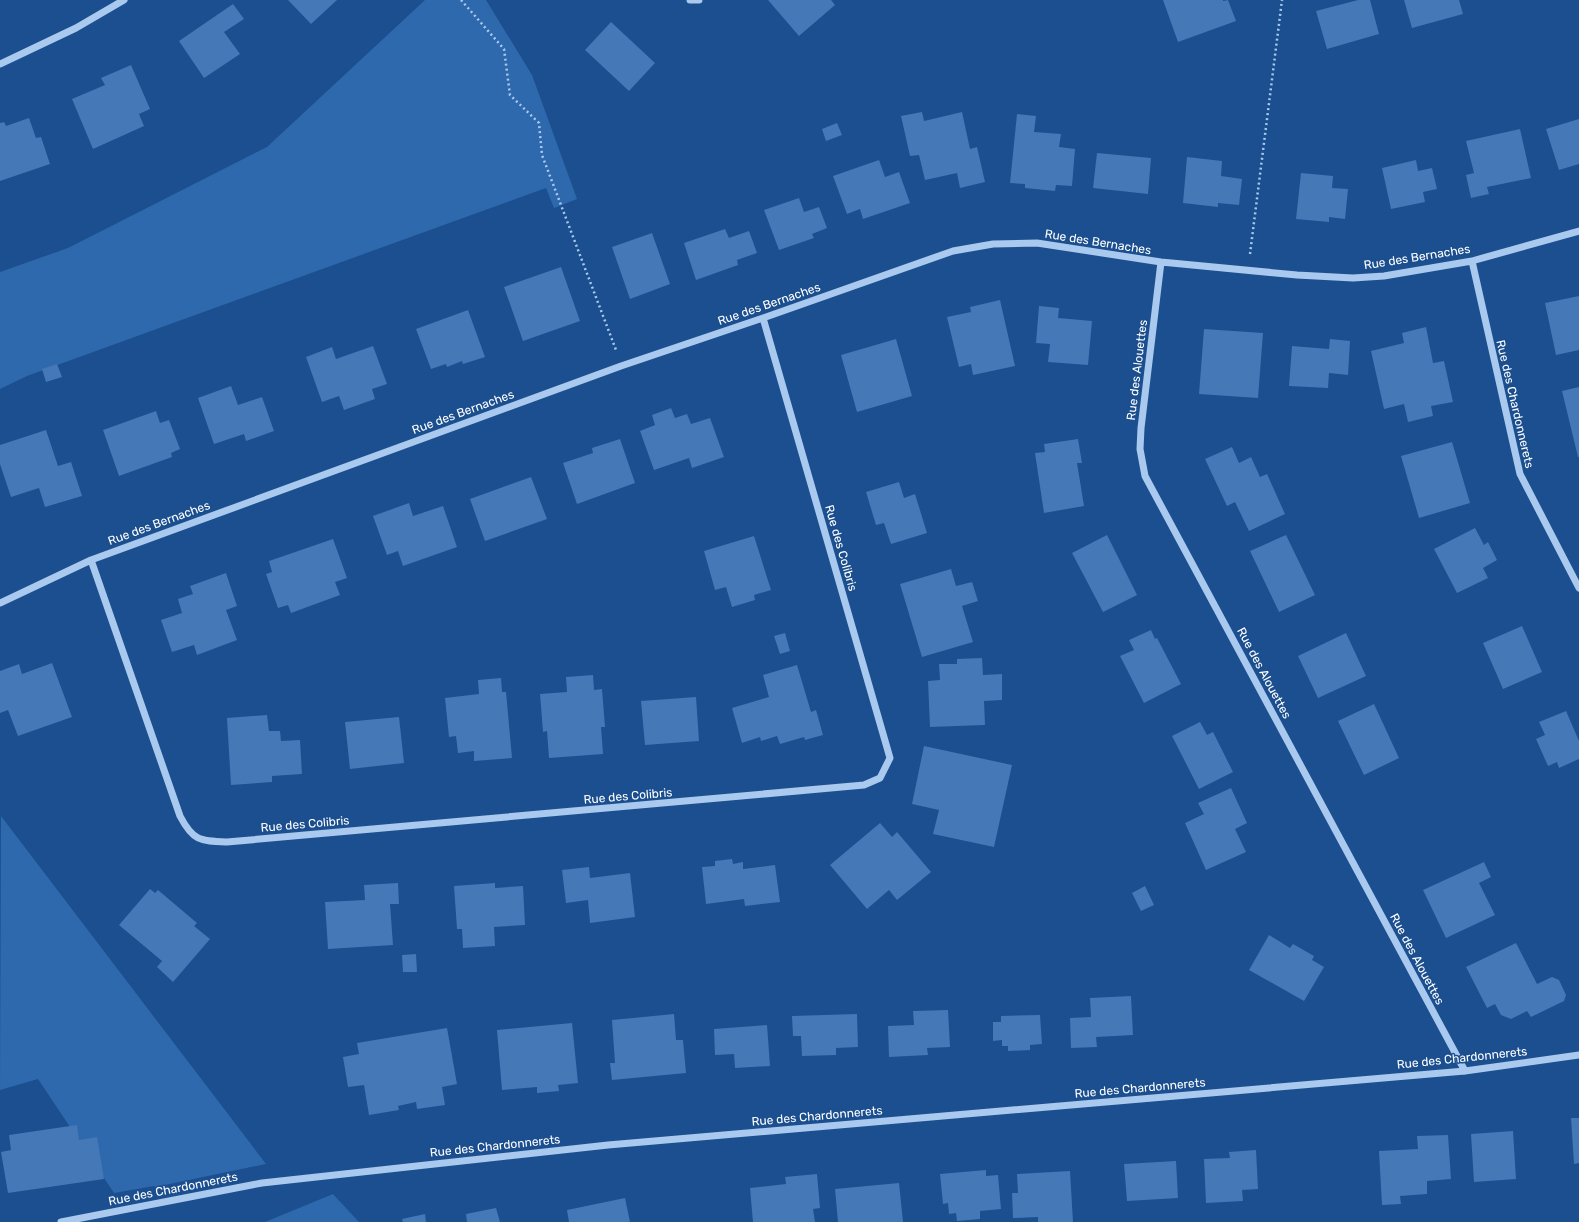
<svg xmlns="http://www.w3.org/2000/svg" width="1579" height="1222" font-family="Rubik,sans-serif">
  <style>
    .green { fill: #2e69ad }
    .building { fill: #4478b7 }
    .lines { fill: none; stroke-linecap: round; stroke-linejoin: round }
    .path { stroke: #a9c9ee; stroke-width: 2.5; stroke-dasharray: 2 3; stroke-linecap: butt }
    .minor { stroke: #a9c9ee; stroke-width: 7 }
    .labels { text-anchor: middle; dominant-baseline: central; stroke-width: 3; stroke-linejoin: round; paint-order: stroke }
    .street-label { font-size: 12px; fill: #fff; stroke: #1b4f8f }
  </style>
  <rect width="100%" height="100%" fill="#1b4f8f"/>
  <!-- green -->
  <path class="green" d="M425,0H486L532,75L577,199L554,208L546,188L27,376L0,389V272L68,248L267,147Z
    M1,816L266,1164L155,1187L154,1186L114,1193L38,1079L0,1090Z
    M333,1194L359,1222H265Z"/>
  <!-- building -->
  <path class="building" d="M288,0H337L311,24Z
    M768,0H831L835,5L799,36Z
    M1163,0H1223V1L1228,0L1236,21L1178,42Z
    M1358,0H1370L1379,34L1327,49L1316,11Z
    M1404,0H1459L1463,14L1412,28Z
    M233,4L244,19L224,32L240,54L204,78L179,41Z
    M611,22L655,63L629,91L585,50Z
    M131,65L150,109L139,114L144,126L93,149L72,99L105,85L101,78Z
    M922,112L924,121L962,112L970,149L977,147L985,182L960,188L957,173L925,180L919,155L910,156L901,116Z
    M1017,114L1036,116L1034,132L1061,134L1059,147L1075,149L1072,186L1056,185L1055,191L1025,188V184L1010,183Z
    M29,118L36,138L41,137L50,164L0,181V123L4,122L6,126Z
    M1579,119V164L1559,170L1546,129Z
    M837,123L842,135L826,141L822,129Z
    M1520,129L1531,178L1487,187L1489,194L1471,198L1466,175L1474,173L1466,141Z
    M1097,153L1151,158L1148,194L1093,188Z
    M1187,157L1222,161L1221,176L1242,179L1239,205L1218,203V207L1183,203Z
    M879,160L885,177L899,172L910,203L863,219L860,209L847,214L833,176Z
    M1416,160L1418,171L1432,168L1437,189L1423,192L1425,202L1391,209L1382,168Z
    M1301,173L1333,176L1332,188L1348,189L1345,219L1329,217V222L1296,219Z
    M799,198L804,212L819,207L827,228L812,234L814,238L779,250L764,210Z
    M725,229L729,238L749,231L757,253L737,260L738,265L696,280L684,243Z
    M652,233L670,284L630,299L612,247Z
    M561,267L580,321L523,341L504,287Z
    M1579,296V350L1556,355L1545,303Z
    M1000,300L1015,366L973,375L971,364L959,367L947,317L971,312L970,307Z
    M1039,306L1059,308L1058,318L1092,321L1088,365L1048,362L1050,344L1036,343Z
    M468,310L485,357L463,364L462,361L447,367L446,364L431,369L416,329Z
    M1426,327L1433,363L1444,361L1453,402L1431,406L1433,416L1408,422L1404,404L1384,409L1371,351L1404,343L1402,333Z
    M1204,329L1263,333L1258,398L1199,394Z
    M896,339L912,396L857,412L841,355Z
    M1330,339L1350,341L1348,375L1329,373L1328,388L1289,386L1292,346L1329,349Z
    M373,346L387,384L372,389L375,399L344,410L339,396L322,402L306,357L332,347L336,359Z
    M57,364L62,377L46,382L42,369Z
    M231,386L238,405L262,397L274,431L246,441L244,434L214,444L198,398Z
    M1579,387V457H1578L1562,391Z
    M671,408L675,418L687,414L691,424L710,418L724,457L692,468L689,458L654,470L640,431L655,425L652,415Z
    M156,411L160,423L169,420L180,449L171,453L172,457L119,476L103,430Z
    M46,430L58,466L71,462L82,496L45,507L39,488L11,497L0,464V445Z
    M620,439L635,483L577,504L563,463L593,453L592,448Z
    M1078,439L1082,463H1077L1084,506L1044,513L1035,453L1045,452L1044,444Z
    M1452,442L1470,503L1419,518L1401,456Z
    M1232,447L1239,463L1251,457L1260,477L1267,474L1285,514L1249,531L1235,502L1227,506L1205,459Z
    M531,477L547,519L485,541L470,499Z
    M899,482L904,498L915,494L927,533L891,544L884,523L876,525L866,492Z
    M409,503L413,516L443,506L457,547L403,566L398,551L387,555L373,516Z
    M1475,528L1484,545L1488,542L1497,560L1483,568L1488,578L1457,593L1434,549Z
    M1107,535L1137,595L1103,612L1072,553Z
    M1286,535L1315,595L1279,612L1250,551Z
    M754,536L771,590L754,595L755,600L732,607L726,587L715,590L704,551Z
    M333,539L347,578L335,582L340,595L291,613L288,605L278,608L266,574L272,572L269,561Z
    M951,569L956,586L972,582L978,601L962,606L973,642L922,657L900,584Z
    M226,573L237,606L226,610L237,640L197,655L194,645L172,652L161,620L182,613L178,599L193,594L190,586Z
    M1522,626L1542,672L1503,689L1483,643Z
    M1151,630L1155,639L1157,638L1181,684L1144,703L1120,656L1134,650L1129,640Z
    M785,633L790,651L780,654L774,636Z
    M1346,633L1366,676L1318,698L1298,656Z
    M982,658L983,675L1002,674V700L984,701L985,725L930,727L928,681L940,680L939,664H957V659Z
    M52,663L72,717L18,736L8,710L0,713V671L19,664L22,674Z
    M797,665L811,712L816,710L823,735L805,740L804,737L780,744L777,736L761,741L760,737L742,743L732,708L769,697L763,675Z
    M593,675L594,690L602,689L605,727H601L603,754L549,758L547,731L543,732L540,694L567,692L566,677Z
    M501,678L502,692H506L512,758L474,761V751L458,753L456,736L449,737L445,698L479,694L478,680Z
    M696,697L699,741L645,745L641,701Z
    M1374,704L1399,758L1364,775L1338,721Z
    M1566,711L1579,741V759L1559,768L1557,762L1548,766L1536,739L1545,735L1539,722Z
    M267,715L269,731H280L281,741L300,740L302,774L272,776V782L231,785L227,718Z
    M399,717L404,763L350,769L345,722Z
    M1200,722L1207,735L1213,732L1233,772L1199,789L1172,736Z
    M924,746L1012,765L994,847L933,834L939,810L912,804Z
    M1231,788L1247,823L1235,829L1246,852L1206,870L1185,823L1204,814L1198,803Z
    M880,823L892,837L897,832L931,872L897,900L889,890L867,909L830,865Z
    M732,859L733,864L743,862V869L775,865L780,902L745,906L744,899L706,904L702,867L715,866V861Z
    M1484,862L1491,877L1479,883L1495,915L1446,938L1423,890Z
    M589,867L590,878L630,873L635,917L590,923L588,900L566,903L562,870Z
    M398,883L399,904H390L393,945L328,949L325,902L365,900L364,885Z
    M495,883V888L523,886L525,925L494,927L495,946L463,948L462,929H457L454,886Z
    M1145,886L1154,905L1141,911L1132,893Z
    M150,889L155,893L158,890L197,923L194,926L210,939L173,982L157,967L162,961L119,925Z
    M1269,935L1290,948L1293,944L1314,956L1312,960L1324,967L1304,1001L1249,970Z
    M1516,943L1537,984L1552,977L1559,980L1566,995L1564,1001L1531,1017L1527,1011L1511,1019L1501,1015L1495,1004L1487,1008L1466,967Z
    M416,954L417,972H403L402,955Z
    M1131,996L1133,1035L1096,1037L1097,1047L1071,1048L1070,1018L1091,1017L1090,998Z
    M948,1010L950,1047L927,1048L928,1055L889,1057L888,1026L914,1025L913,1011Z
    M674,1014L676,1040H683L686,1073L612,1080L610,1063H615L612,1020Z
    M857,1014L858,1047L836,1048V1055L802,1056L801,1036H793L792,1016Z
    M1040,1015L1042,1044L1030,1045V1050L1008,1051V1046H1002V1040L993,1041V1022H1001V1016Z
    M572,1023L578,1083L558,1085L559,1091L537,1093V1087L502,1090L497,1030Z
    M767,1025L770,1066L735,1068L734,1054L715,1055L714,1029Z
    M447,1028L457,1084L442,1087L445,1105L417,1109L416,1102L398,1106L399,1110L369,1115L364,1085L348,1087L343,1057L359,1054L357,1043Z
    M1571,1118H1579V1163L1574,1164Z
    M77,1125L79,1140L97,1137L104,1179L8,1193L1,1152L11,1150L9,1135Z
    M1513,1131L1516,1179L1474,1182L1471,1134Z
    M1448,1135L1451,1179L1427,1181V1194L1400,1196L1401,1204L1382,1205L1379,1151L1418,1149L1417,1136Z
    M1256,1150L1258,1189L1242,1190L1243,1201L1206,1203L1204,1159L1230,1158L1229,1152Z
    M1176,1161L1178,1198L1127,1201L1124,1164Z
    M986,1170V1176L998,1175L1001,1209L980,1211V1219L957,1221L956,1213L949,1214L948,1203L943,1204L940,1174Z
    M1070,1171L1073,1222H1038V1217L1013,1218L1012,1193H1018L1017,1174Z
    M817,1174L820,1208L813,1209L815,1222H753L750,1188L786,1184L785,1177Z
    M899,1183L903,1222H838L835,1189Z
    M625,1198L630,1222H569L567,1210Z
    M496,1208L500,1222H467L466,1214Z
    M425,1214L426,1222H403L402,1219Z"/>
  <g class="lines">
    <!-- path -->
    <path class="path" d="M461,0L504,49L510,95L539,123L542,155L616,350
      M1250,254L1282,0"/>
    <!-- minor -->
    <path class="minor" d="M690,0H699
      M0,64L76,28L124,0
      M1472,261L1520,474L1579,588
      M1161,262L1141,428L1140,449L1145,476L1465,1071
      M91,560L180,816C193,841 200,841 227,842L864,785L880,778L890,758L763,318
      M0,603L91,560L621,366L763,318L953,251L993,244L1037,243L1161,262L1297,275L1353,278L1384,276L1472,261L1579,231
      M61,1222L262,1183L608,1145L1465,1071L1579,1055"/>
  </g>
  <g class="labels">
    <!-- street labels -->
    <g class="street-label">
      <text transform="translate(1098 242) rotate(9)">Rue des Bernaches</text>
      <text transform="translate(1417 257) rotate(-9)">Rue des Bernaches</text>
      <text transform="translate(769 304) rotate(-19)">Rue des Bernaches</text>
      <text transform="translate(1137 370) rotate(-83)">Rue des Alouettes</text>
      <text transform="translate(1515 404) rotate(77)">Rue des Chardonnerets</text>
      <text transform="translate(463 412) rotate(-20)">Rue des Bernaches</text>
      <text transform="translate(159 523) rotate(-20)">Rue des Bernaches</text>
      <text transform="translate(841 548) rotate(74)">Rue des Colibris</text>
      <text transform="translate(1264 673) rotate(62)">Rue des Alouettes</text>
      <text transform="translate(628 796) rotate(-5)">Rue des Colibris</text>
      <text transform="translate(305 824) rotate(-5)">Rue des Colibris</text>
      <text transform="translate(1417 959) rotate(62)">Rue des Alouettes</text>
      <text transform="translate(1462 1058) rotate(-6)">Rue des Chardonnerets</text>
      <text transform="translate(1140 1088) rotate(-5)">Rue des Chardonnerets</text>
      <text transform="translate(817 1116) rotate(-5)">Rue des Chardonnerets</text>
      <text transform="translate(495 1146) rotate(-6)">Rue des Chardonnerets</text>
      <text transform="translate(173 1189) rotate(-11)">Rue des Chardonnerets</text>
    </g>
  </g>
</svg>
